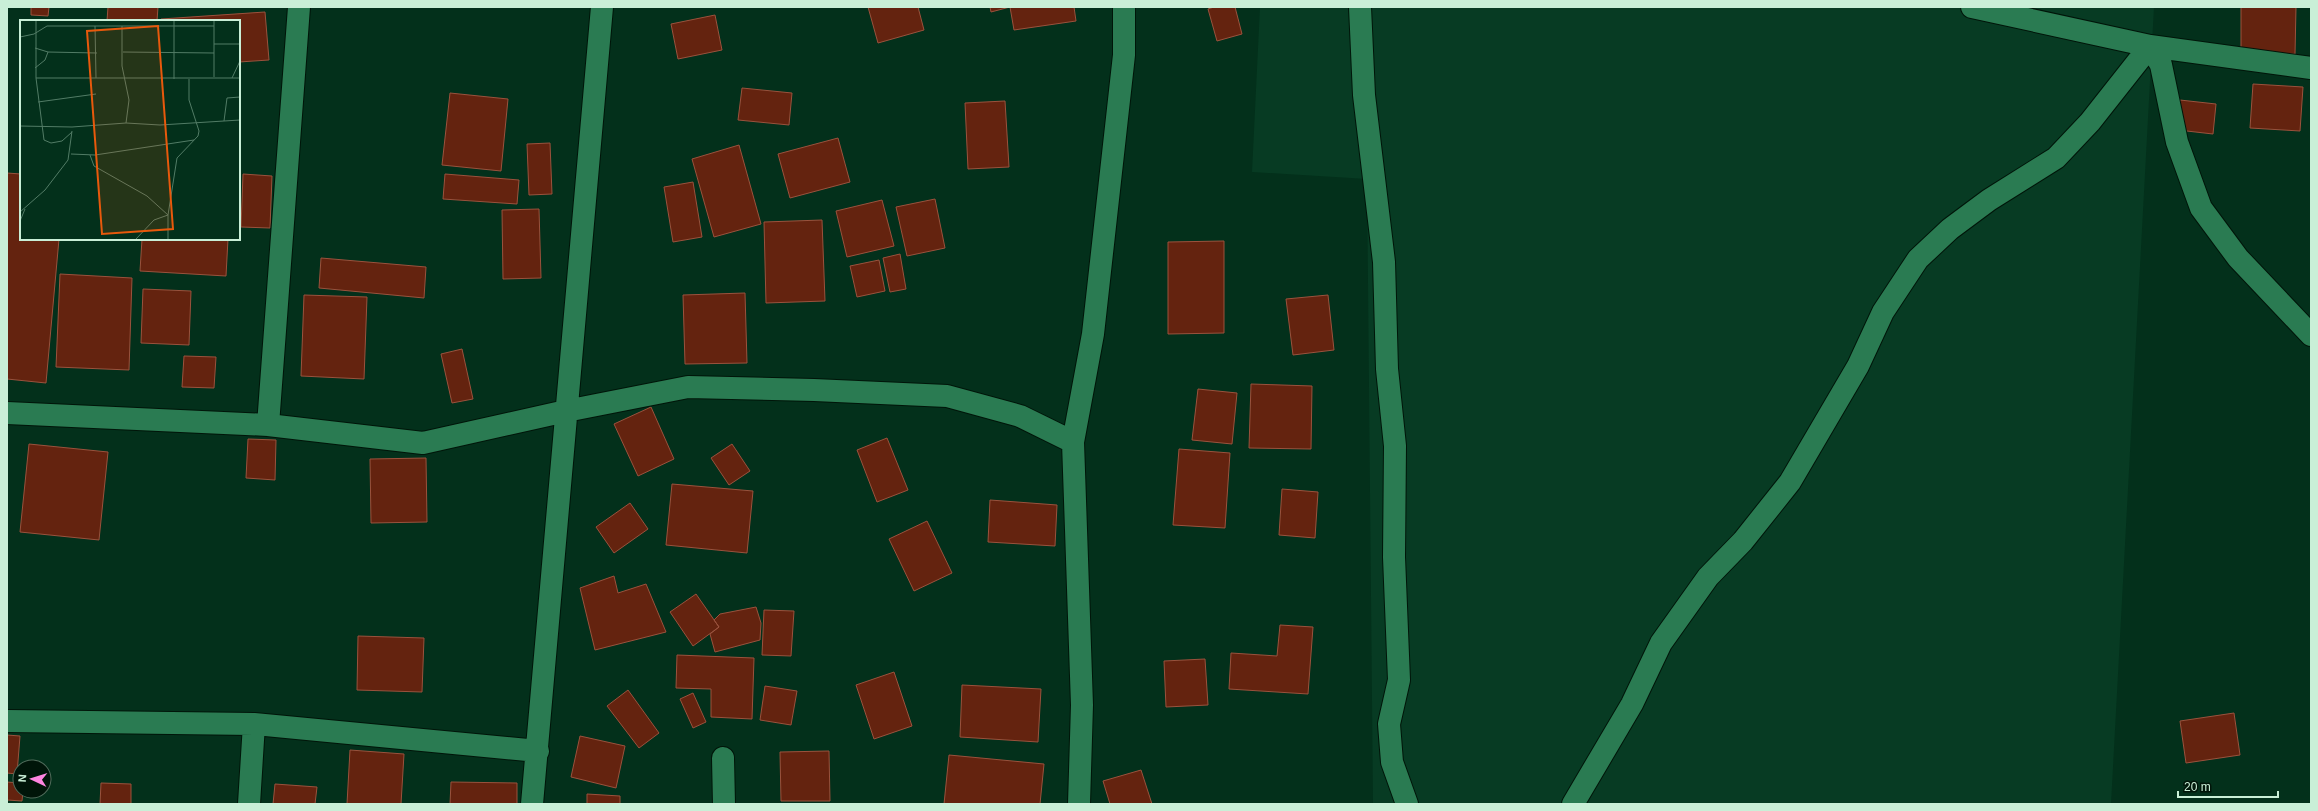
<svg xmlns="http://www.w3.org/2000/svg" width="2318" height="811" font-family="Arial,sans-serif">
  <style>
    .built { fill: #073b23 }
    .building { fill: #64230f; stroke: #9a523d }
    .lines { fill: none; stroke-linecap: round; stroke-linejoin: round }
    .minor-casing { stroke: #001509; stroke-width: 24 }
    .minor { stroke: #2a7b52; stroke-width: 22 }
    .inset-road { fill: none; stroke: #527c66; stroke-width: 1 }
    .view { fill: #e8590c; fill-opacity: 0.15; stroke: #e8590c; stroke-width: 2 }
    .inset-edge { fill: none; stroke: #c9efd7; stroke-width: 2 }
  </style>
  <rect width="100%" height="100%" fill="#03301b"/>
  <!-- built -->
  <path class="built" d="M1260,7H2154L2111,804H1373L1367,179L1252,172Z"/>
  <!-- building -->
  <path class="building" d="M31,7H49L48,16L31,15Z
    M108,7H158L157,21H107Z
    M868,7H918L924,30L878,43Z
    M990,7H1010L991,12Z
    M1010,7H1074L1076,21L1014,30Z
    M1214,7H1235L1242,34L1217,41L1208,9Z
    M2241,7H2296L2295,54L2241,53Z
    M265,12L269,60L239,62V21H161V19Z
    M715,15L722,50L678,59L671,24Z
    M2253,84L2303,87L2300,131L2250,128Z
    M742,88L792,93L789,125L738,120Z
    M450,93L508,99L501,171L442,165Z
    M2180,100L2216,104L2213,134L2178,130Z
    M1005,101L1009,167L968,169L965,103Z
    M838,138L850,182L790,198L778,154Z
    M550,143L552,194L529,195L527,144Z
    M739,145L761,224L714,237L692,159Z
    M7,173L21,174V239H59L46,383L7,379Z
    M243,174L272,176L270,228L241,227Z
    M445,174L519,180L517,204L443,199Z
    M693,182L702,237L673,242L664,187Z
    M935,199L945,248L907,256L896,207Z
    M882,200L894,246L847,257L836,211Z
    M539,209L541,278L503,279L502,210Z
    M822,220L825,301L766,303L764,222Z
    M142,239H228L226,276L140,271Z
    M1224,241V333L1168,334V242Z
    M900,254L906,289L890,292L883,258Z
    M321,258L426,267L424,298L319,288Z
    M879,260L885,291L857,297L850,266Z
    M60,274L132,278L129,370L56,367Z
    M143,289L191,291L189,345L141,343Z
    M745,293L747,363L685,364L683,295Z
    M304,295L367,297L364,379L301,376Z
    M1328,295L1334,350L1293,355L1286,299Z
    M462,349L473,399L452,403L441,354Z
    M184,356L216,357L214,388L182,387Z
    M1251,384L1312,386L1311,449L1249,448Z
    M1198,389L1237,393L1232,444L1192,440Z
    M651,407L674,459L638,476L614,424Z
    M887,438L908,490L877,502L857,450Z
    M248,439L276,440L275,480L246,478Z
    M29,444L108,452L99,540L20,532Z
    M732,444L750,471L729,485L711,458Z
    M1179,449L1230,453L1225,528L1173,525Z
    M426,458L427,522L371,523L370,459Z
    M672,484L753,491L747,553L666,545Z
    M1282,489L1318,492L1315,538L1279,535Z
    M990,500L1057,505L1055,546L988,542Z
    M630,503L648,529L614,553L596,527Z
    M927,521L952,573L914,591L889,539Z
    M614,576L618,593L646,584L666,632L595,650L580,588Z
    M696,594L719,627L693,646L670,612Z
    M756,607L761,623L760,640L715,652L710,634L719,627L714,620L720,614Z
    M764,610L794,611L791,656L762,655Z
    M1280,625L1313,627L1308,694L1229,689L1231,653L1277,656Z
    M358,636L424,638L422,692L357,690Z
    M677,655L754,658L752,719L711,717V689L676,688Z
    M1205,659L1208,705L1166,707L1164,661Z
    M894,672L912,726L874,739L856,685Z
    M962,685L1041,689L1038,742L960,737Z
    M765,686L797,691L791,725L760,720Z
    M628,690L659,733L639,748L607,706Z
    M693,693L706,722L693,728L680,699Z
    M2234,713L2240,755L2186,763L2180,721Z
    M7,735L20,736L17,774L7,773Z
    M580,736L625,746L616,788L571,777Z
    M350,750L404,754L401,804H347Z
    M829,751L830,801H781L780,752Z
    M949,755L1044,764L1040,804H944Z
    M1141,770L1152,804H1110L1103,781Z
    M7,782L20,783V791H23L22,801L7,800Z
    M451,782L517,783V804H450Z
    M101,783L131,784V804H100Z
    M275,784L317,787L315,804H273Z
    M587,794L620,796V804H587Z"/>
  <g class="lines">
    <defs>
      <path id="minor" d="M1360,7L1364,95L1384,262L1387,369L1395,446L1394,557L1399,680L1389,724L1392,762L1407,804
        M1972,7L2150,46L2311,68
        M2150,46L2161,65L2177,142L2201,208L2238,258L2311,335
        M7,413L268,425L423,443L566,411L688,387L814,390L947,396L1020,416L1073,442
        M268,425L299,7
        M7,721L254,724L538,751
        M723,758L724,804
        M249,804L254,724
        M532,804L602,7
        M1079,804L1082,705L1073,442L1093,334L1124,55V7
        M1573,804L1632,704L1661,643L1708,577L1743,541L1790,482L1858,366L1883,312L1918,259L1950,229L1989,200L2056,158L2090,122L2150,46"/>
    </defs>
    <!-- minor casing -->
    <use href="#minor" class="minor-casing"/>
    <!-- minor -->
    <use href="#minor" class="minor"/>
  </g>
  <!-- overview -->
  <g transform="translate(20 20)">
    <rect width="220" height="220" fill="#03301b"/>
    <path class="inset-road" d="M16,1V58L24,120L31,123L42,121L52,112M75,6L76,58M102,6V46L109,80L106,103M0,17L14,14L27,6H194M194,24H220M15,28L28,32L77,33M103,32L194,33M15,48L25,40L28,32M194,57V1M16,58H220M212,58L220,41M154,59V1M18,82L76,74M204,101L207,78L220,77M0,106L52,107L106,103L140,105L220,100M51,134L75,135L174,120M70,135L74,146L127,176L148,195M0,192L25,170L48,140L52,111M0,201L5,189M116,219L134,200L148,195M148,219V195L157,138L178,116L179,111L169,80V59"/>
    <path class="view" d="M138,6L153,209L82,214L67,11Z"/>
    <rect width="220" height="220" class="inset-edge"/>
  </g>
  <!-- border -->
  <rect width="2318" height="811" fill="none" stroke="#c9efd7" stroke-width="16"/>
  <!-- north arrow -->
  <g transform="translate(32 779) rotate(274)"><circle r="19" fill="#001509" stroke="#506c5b"/>
  <path d="M0-3L7 15L0 10L-7 15Z" fill="#fe85e0"/>
  <text y="-6" font-size="11" font-weight="bold" text-anchor="middle" fill="#c9efd7">N</text>
  </g>
  <!-- scale -->
  <path d="M2178 791v6h100v-6" fill="none" stroke="#c9efd7" stroke-width="2"/>
  <text x="2184" y="791" font-size="12" fill="#c9efd7" stroke="#001509" stroke-width="3" paint-order="stroke">20 m</text>
</svg>
